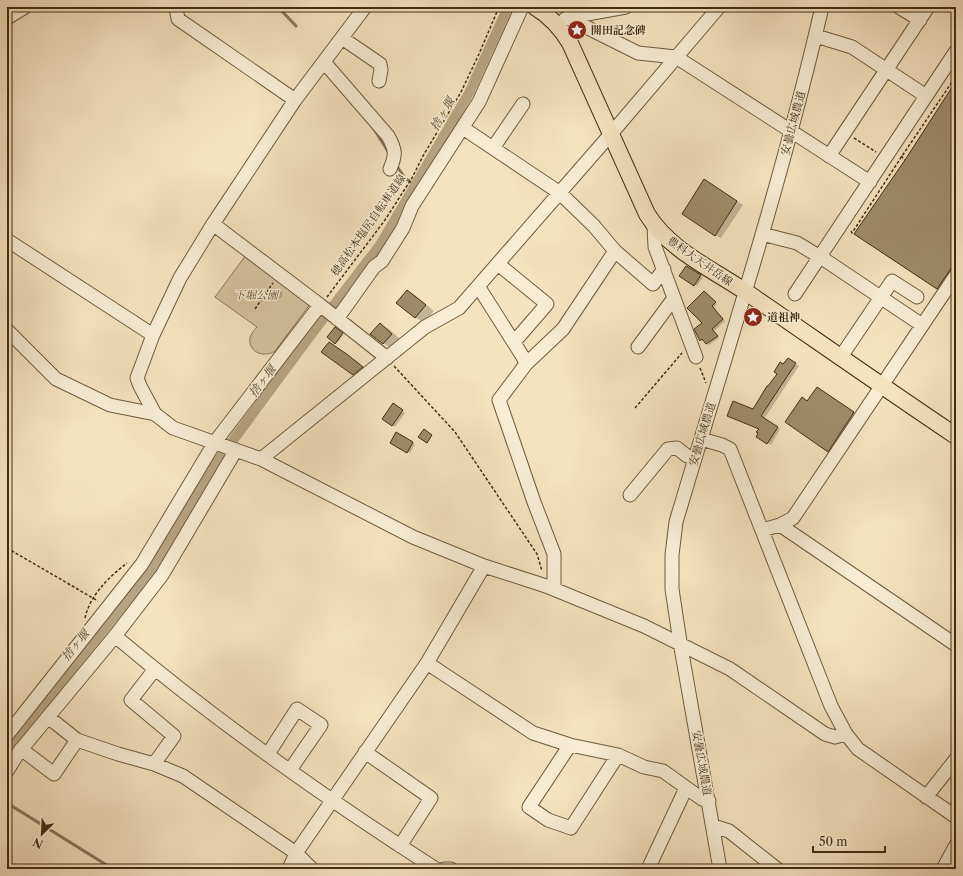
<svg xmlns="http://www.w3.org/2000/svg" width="963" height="876" font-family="'Libre Caslon Text','Noto Serif JP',serif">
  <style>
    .green { fill: #d7c3a1; stroke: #8c7859 }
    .shadow { fill: #0003 }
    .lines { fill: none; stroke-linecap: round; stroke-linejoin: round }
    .stream { stroke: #897456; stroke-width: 3 }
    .canal { stroke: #b8a484; stroke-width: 10 }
    .building { fill: #9f8b6b; stroke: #422d11 }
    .minor-casing { stroke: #6f5a3c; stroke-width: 15 }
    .major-casing { stroke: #422d11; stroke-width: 18 }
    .path { stroke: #422d11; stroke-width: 1.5; stroke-dasharray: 3 2; stroke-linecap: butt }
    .minor { stroke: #f8ecd5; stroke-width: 13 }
    .major { stroke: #f5e2bf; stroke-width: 16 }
    .labels { text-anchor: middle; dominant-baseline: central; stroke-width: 3; stroke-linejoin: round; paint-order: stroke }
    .poi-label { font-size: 11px; font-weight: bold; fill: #422d11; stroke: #f8ecd5; text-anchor: start }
    .street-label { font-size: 11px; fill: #422d11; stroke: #f8ecd5 }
    .park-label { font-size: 11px; font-style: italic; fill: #604b2e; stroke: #f8ecd5 }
    .water-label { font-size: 12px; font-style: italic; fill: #604b2e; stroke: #f8ecd5 }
  </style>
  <rect width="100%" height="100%" fill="#f5e2bf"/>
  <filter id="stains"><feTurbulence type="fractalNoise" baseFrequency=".005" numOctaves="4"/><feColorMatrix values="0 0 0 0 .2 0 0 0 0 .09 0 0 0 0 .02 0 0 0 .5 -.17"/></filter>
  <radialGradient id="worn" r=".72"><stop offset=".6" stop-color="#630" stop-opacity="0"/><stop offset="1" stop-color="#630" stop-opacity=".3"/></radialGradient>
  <!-- green -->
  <path class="green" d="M246,255L310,304L275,351C265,358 248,353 250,338C251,334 254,330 257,327L215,297Z"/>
  <!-- shadow -->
  <path class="shadow" d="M956,83V272L943,291L938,288L906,160Z
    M710,184L743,205L721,238L715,235Z
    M687,267L703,277L697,286L681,276Z
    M273.5 294a4.5 4.5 0 1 1 9 0a4.5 4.5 0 1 1-9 0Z
    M407,291L416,296L434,311L424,323L416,318L398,303Z
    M704,292L717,304L714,308L725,321L714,331L719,338L709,345L705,341L701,340L704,323Z
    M380,324L389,329L400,339L392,349L371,334Z
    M335,328L343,335L337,343L328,337Z
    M338,348L371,372L362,379L353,374Z
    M788,359L799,366L764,419L780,429L771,445L757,437L760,429L753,410Z
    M823,391L859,416L834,454L828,451L808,402Z
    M393,405L405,413L395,427L383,419Z
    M396,433L415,444L410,453L391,442Z"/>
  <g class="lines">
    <!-- stream -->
    <path class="stream" d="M278,7L296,26
      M374,129L389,153
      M396,165L405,178L415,185
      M7,803L113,869"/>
    <!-- canal -->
    <path class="canal" d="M7,752L11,744L147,576L217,462L316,328L380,245L469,93L508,7"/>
  </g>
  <!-- building -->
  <path class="building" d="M956,81V261L937,289L854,234L905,160Z
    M704,179L737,201L715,236L682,214Z
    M686,266L701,275L694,286L679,276Z
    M407,290L426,305L415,318L396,303Z
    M704,291L716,302L712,306L723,319L712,329L718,336L706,344L702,339L700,341L694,329L702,323L687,308Z
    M380,323L392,334L383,344L370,334Z
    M335,327L343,333L335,344L327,337Z
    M329,342L348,355L363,367L353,375L321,352Z
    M788,358L796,363L761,416L778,427L767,444L756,437L758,433L756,432L759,429L727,416L733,401L753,409L767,386H768L777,374L774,372L780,362L783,364Z
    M817,387L854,412L828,452L785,422L802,397L807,401Z
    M393,403L403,410L392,426L382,419Z
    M424,429L432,435L427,443L418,437Z
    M396,432L413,442L407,453L390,443Z"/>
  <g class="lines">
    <defs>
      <path id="minor" d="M176,7L178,19L295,100
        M365,7L295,100L213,224L180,278L153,335L137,378L140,386L155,414L173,428L261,459L413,537L484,566L546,586L644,626L730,669L825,734L835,737L846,734
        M899,7L920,20
        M570,17L576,22L638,53L676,57L870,182
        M7,18L25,7
        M565,19L570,17L626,7
        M816,36L852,47L926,96
        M342,38L380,64L381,70L379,81
        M324,62L388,136C396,150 396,155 390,169
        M463,128L560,193L594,226L615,251L653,284L664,269
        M493,148L523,104
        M829,156L928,7
        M213,224L320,305
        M654,226L655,247L696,357
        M762,234L797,243L825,260L922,325
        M7,240L153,335
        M498,264L547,304L514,342
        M478,286L523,357L526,364
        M795,294L956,51
        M337,319L374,267L382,261L403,228L412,206L479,102L522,7
        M7,330L56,379L110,405L155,414
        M638,347L674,298
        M840,358L892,281L917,297
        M701,439L722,445L730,449L831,706L846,734L858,749L956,817
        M261,459L425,327L459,308L616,128L719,7
        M630,495L668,449L677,448L687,456
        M780,525L956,645
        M762,530L780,525L793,518L956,275
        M554,589V554L534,502L499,400L526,364L563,329L615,251
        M115,636C216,721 325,798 436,869
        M427,663L533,733L570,745L618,755L644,767L663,771L702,799L709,801
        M48,717L77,740L118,754L154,764L183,776L296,853L312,869
        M7,735L142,564L215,442L320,305L387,358
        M570,745L529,807L548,820L571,828L618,755
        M21,749L54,774L77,740
        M365,752L431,798L400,846
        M268,754L297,709L321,725L290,770
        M154,764L174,736L131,700L155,669
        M7,771L19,752L115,636L162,575L236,450
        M926,797L956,759
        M713,826L729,831L777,869
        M289,869L296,853L427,663L484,566
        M444,869H451
        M648,869L686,788
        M720,869L680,642L672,589V555L676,522C727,350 782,181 822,7
        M943,869L956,845"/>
      <path id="major" d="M535,7C550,16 561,28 570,43L647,214C669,250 712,269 746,292C816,340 886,389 956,436"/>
    </defs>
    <!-- minor casing -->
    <use href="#minor" class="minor-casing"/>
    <!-- major casing -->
    <use href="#major" class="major-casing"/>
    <!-- path -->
    <path class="path" d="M854,138L876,152
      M901,156L905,160
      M851,231L852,233L902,156L956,76
      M327,297L385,220L412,178L423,156L461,92L479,54L499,7
      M255,309L273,283
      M394,366L455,432L537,554L542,571
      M700,368L706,383
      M635,408L682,353
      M7,548L98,601
      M85,618C90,595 109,577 127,563"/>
    <!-- minor -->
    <use href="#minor" class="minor"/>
    <!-- major -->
    <use href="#major" class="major"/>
  </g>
  <!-- icons -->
  <defs>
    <symbol id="sight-disc" viewBox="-11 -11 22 22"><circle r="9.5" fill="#8f2418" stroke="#f8ecd5"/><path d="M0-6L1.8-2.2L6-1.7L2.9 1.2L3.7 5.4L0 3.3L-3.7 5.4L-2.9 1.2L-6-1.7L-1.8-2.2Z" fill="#fff"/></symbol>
  </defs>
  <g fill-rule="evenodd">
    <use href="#sight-disc" x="566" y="19" width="22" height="22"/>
    <use href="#sight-disc" x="742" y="306" width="22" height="22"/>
  </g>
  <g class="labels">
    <!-- poi labels -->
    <g class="poi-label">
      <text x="591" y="30">開田記念碑</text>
      <text x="767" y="317">道祖神</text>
    </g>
    <!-- street labels -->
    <g class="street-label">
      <text transform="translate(793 123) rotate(-75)">安曇広域農道</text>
      <text transform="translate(368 225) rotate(-55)">穂高松本塩尻自転車道線</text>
      <text transform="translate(700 261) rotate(35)">豊科大天井岳線</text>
      <text transform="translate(702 434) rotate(-73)">安曇広域農道</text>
      <text transform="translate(702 763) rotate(80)">安曇広域農道</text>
    </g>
    <!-- park labels -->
    <g class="park-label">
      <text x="256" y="295">下堀公園</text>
    </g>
    <!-- water labels -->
    <g class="water-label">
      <text transform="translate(442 114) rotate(-60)">捨ヶ堰</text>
      <text transform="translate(262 381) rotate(-53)">捨ヶ堰</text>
      <text transform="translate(75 645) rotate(-51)">捨ヶ堰</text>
    </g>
  </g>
  <!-- margin -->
  <rect width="963" height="876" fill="none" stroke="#f5e2bf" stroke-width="24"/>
  <rect x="8" y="8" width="947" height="860" fill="none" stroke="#422d11" stroke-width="2"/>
  <rect x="12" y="12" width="939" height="852" fill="none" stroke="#422d11"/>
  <!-- north arrow -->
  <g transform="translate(42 834) rotate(204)" stroke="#f8ecd5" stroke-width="3" paint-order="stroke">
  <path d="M0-3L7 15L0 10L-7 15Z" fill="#422d11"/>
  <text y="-6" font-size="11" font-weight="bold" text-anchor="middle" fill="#422d11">N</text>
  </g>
  <!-- scale -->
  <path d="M813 846v6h72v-6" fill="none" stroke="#422d11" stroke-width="2"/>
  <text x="819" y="846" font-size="12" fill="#422d11" stroke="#f8ecd5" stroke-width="3" paint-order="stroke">50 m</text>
  <rect width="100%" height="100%" filter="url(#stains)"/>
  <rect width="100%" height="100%" fill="url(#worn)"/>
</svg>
